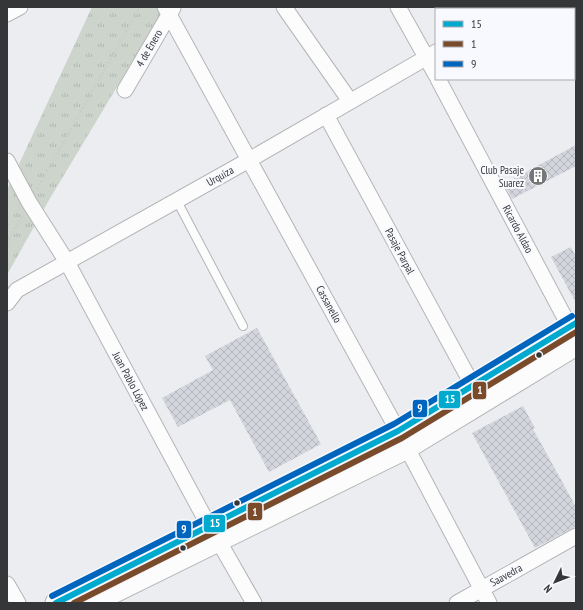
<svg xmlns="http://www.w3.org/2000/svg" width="583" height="610" font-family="'PT Sans Narrow',sans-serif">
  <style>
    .grass { fill: url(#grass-tufts) }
    .building { fill: url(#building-cross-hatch) }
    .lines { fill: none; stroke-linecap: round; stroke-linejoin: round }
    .service-casing { stroke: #b4b5b7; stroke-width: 10 }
    .minor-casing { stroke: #b4b5b7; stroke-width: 17 }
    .secondary-casing { stroke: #b4b5b7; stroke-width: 23 }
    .path { stroke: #cccccd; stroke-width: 2.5; stroke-dasharray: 2 2; stroke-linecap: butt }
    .service { stroke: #fcfcfd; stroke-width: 8 }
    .minor { stroke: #fcfcfd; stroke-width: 15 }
    .secondary { stroke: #fcfcfd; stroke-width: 21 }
    .bus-1-casing { stroke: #f8f9fe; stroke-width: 9 }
    .bus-2-casing { stroke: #f8f9fe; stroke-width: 9 }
    .bus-3-casing { stroke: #f8f9fe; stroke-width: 9 }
    .bus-1 { stroke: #00a9ce; stroke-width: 6 }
    .bus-2 { stroke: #7a4b2a; stroke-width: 6 }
    .bus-3 { stroke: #0065bd; stroke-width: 6 }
    .bus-dot { fill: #353638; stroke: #f8f9fe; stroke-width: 1.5 }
    .labels { text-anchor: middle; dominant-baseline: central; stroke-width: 4; stroke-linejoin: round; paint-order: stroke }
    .street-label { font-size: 11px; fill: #353638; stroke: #f8f9fe }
    .poi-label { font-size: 11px; fill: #353638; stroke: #f8f9fe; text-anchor: end }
    .line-badge { stroke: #f8f9fe; stroke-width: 1.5 }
    .badge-label { font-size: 11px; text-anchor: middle; font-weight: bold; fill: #fff }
  </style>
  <defs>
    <pattern id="grass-tufts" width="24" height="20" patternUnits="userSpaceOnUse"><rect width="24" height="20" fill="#ccd4cc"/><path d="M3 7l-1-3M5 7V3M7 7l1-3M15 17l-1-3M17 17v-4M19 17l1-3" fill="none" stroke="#b0b7b0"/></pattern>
    <pattern id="building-cross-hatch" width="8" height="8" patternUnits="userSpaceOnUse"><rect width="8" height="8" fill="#d3d5dc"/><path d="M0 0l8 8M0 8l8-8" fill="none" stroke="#b6b7be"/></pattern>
  </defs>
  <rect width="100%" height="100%" fill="#ecedf0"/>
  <!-- grass -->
  <path class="grass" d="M92,7H165L49,200L7,275V190Z"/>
  <!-- building -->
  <path class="building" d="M576,145V166L512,199L504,184Z
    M571,247L576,257V303L551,257Z
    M257,328L321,444L269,472L230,400L178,427L162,398L213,370L205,356Z
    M523,406L535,428L533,429L576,507V526L535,548L472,433Z"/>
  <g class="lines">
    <defs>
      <path id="service" d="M177,201L243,326"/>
      <path id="minor" d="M165,7L398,431L489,603
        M284,7L350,101
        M398,7L436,75
        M545,7L546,9
        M513,9L517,7
        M7,14L20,7
        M574,61L576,64
        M438,79L574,335
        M125,90L173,8
        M326,115L473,386
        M7,161L29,202L67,262L209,526L218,540L254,603
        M7,303L17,290L249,160L436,52
        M7,584L18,603
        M457,603L576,536"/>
      <path id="secondary" d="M56,603L398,431L576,323
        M92,603L407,448L576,345"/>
    </defs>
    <!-- service casing -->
    <use href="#service" class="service-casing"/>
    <!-- minor casing -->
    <use href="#minor" class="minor-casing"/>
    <!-- secondary casing -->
    <use href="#secondary" class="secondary-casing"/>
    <!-- path -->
    <path class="path" d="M37,189L140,7
      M7,243L22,216"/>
    <!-- service -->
    <use href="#service" class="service"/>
    <!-- minor -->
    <use href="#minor" class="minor"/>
    <!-- secondary -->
    <use href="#secondary" class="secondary"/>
    <defs>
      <path id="bus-1" d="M56,603L398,431L576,323"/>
      <path id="bus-2" d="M74,603L402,438L576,332"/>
      <path id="bus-3" d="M52,596L394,424L572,316"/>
    </defs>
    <!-- bus-1 casing -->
    <use href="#bus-1" class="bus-1-casing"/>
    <!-- bus-2 casing -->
    <use href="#bus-2" class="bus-2-casing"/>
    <!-- bus-3 casing -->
    <use href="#bus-3" class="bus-3-casing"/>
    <!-- bus-1 -->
    <use href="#bus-1" class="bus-1"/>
    <!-- bus-2 -->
    <use href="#bus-2" class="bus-2"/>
    <!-- bus-3 -->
    <use href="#bus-3" class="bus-3"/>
  </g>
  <!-- icons -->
  <defs>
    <symbol id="building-disc" viewBox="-11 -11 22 22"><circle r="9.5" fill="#757678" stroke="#f8f9fe"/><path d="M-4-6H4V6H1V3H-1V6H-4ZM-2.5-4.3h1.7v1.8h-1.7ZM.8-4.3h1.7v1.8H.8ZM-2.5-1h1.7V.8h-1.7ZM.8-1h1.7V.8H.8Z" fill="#fff"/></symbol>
  </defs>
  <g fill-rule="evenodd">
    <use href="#building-disc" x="527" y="165" width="22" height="22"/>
  </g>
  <!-- markers -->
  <g class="bus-dot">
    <circle cx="539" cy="355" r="3.5"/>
    <circle cx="237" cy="503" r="3.5"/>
    <circle cx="183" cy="548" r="3.5"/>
  </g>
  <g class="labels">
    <!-- street labels -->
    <g class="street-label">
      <text transform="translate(149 48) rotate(-60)">4 de Enero</text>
      <text transform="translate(220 176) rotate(-29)">Urquiza</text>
      <text transform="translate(518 229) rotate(62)">Ricardo Aldao</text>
      <text transform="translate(400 251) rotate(62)">Pasaje Parpal</text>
      <text transform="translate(329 304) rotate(61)">Cassanello</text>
      <text transform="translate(131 381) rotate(62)">Juan Pablo López</text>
      <text transform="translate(506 575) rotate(-29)">Saavedra</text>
    </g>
    <!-- poi labels -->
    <g class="poi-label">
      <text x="524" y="170">Club Pasaje<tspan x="524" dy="13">Suarez</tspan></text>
    </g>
  </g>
  <g class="line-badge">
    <rect x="472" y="381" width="15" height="19" rx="4" fill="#7a4b2a"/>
    <rect x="438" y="390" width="23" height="19" rx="4" fill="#00a9ce"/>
    <rect x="412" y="399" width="16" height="19" rx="4" fill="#0065bd"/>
    <rect x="247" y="502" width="16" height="19" rx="4" fill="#7a4b2a"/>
    <rect x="203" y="514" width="23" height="19" rx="4" fill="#00a9ce"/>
    <rect x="176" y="520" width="16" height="19" rx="4" fill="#0065bd"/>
  </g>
  <g class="badge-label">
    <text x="480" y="394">1</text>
    <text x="450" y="403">15</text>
    <text x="420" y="412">9</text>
    <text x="255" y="516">1</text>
    <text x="215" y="527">15</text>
    <text x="184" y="533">9</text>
  </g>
  <!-- border -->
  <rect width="583" height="610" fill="none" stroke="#353638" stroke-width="16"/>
  <!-- legend -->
  <rect x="435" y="8" width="140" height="72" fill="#f8f9fe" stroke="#aaabaf"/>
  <rect x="443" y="21" width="20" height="6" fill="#00a9ce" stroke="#aaabaf"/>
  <text x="471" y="28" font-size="12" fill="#353638">15</text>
  <rect x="443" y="41" width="20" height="6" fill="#7a4b2a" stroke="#aaabaf"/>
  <text x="471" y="48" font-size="12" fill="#353638">1</text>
  <rect x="443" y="61" width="20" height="6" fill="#0065bd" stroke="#aaabaf"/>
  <text x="471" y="68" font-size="12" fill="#353638">9</text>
  <!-- north arrow -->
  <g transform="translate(555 582) rotate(227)" stroke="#f8f9fe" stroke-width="3" paint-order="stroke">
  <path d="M0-3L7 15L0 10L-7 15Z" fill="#353638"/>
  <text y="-6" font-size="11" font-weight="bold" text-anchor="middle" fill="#353638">N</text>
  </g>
</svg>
